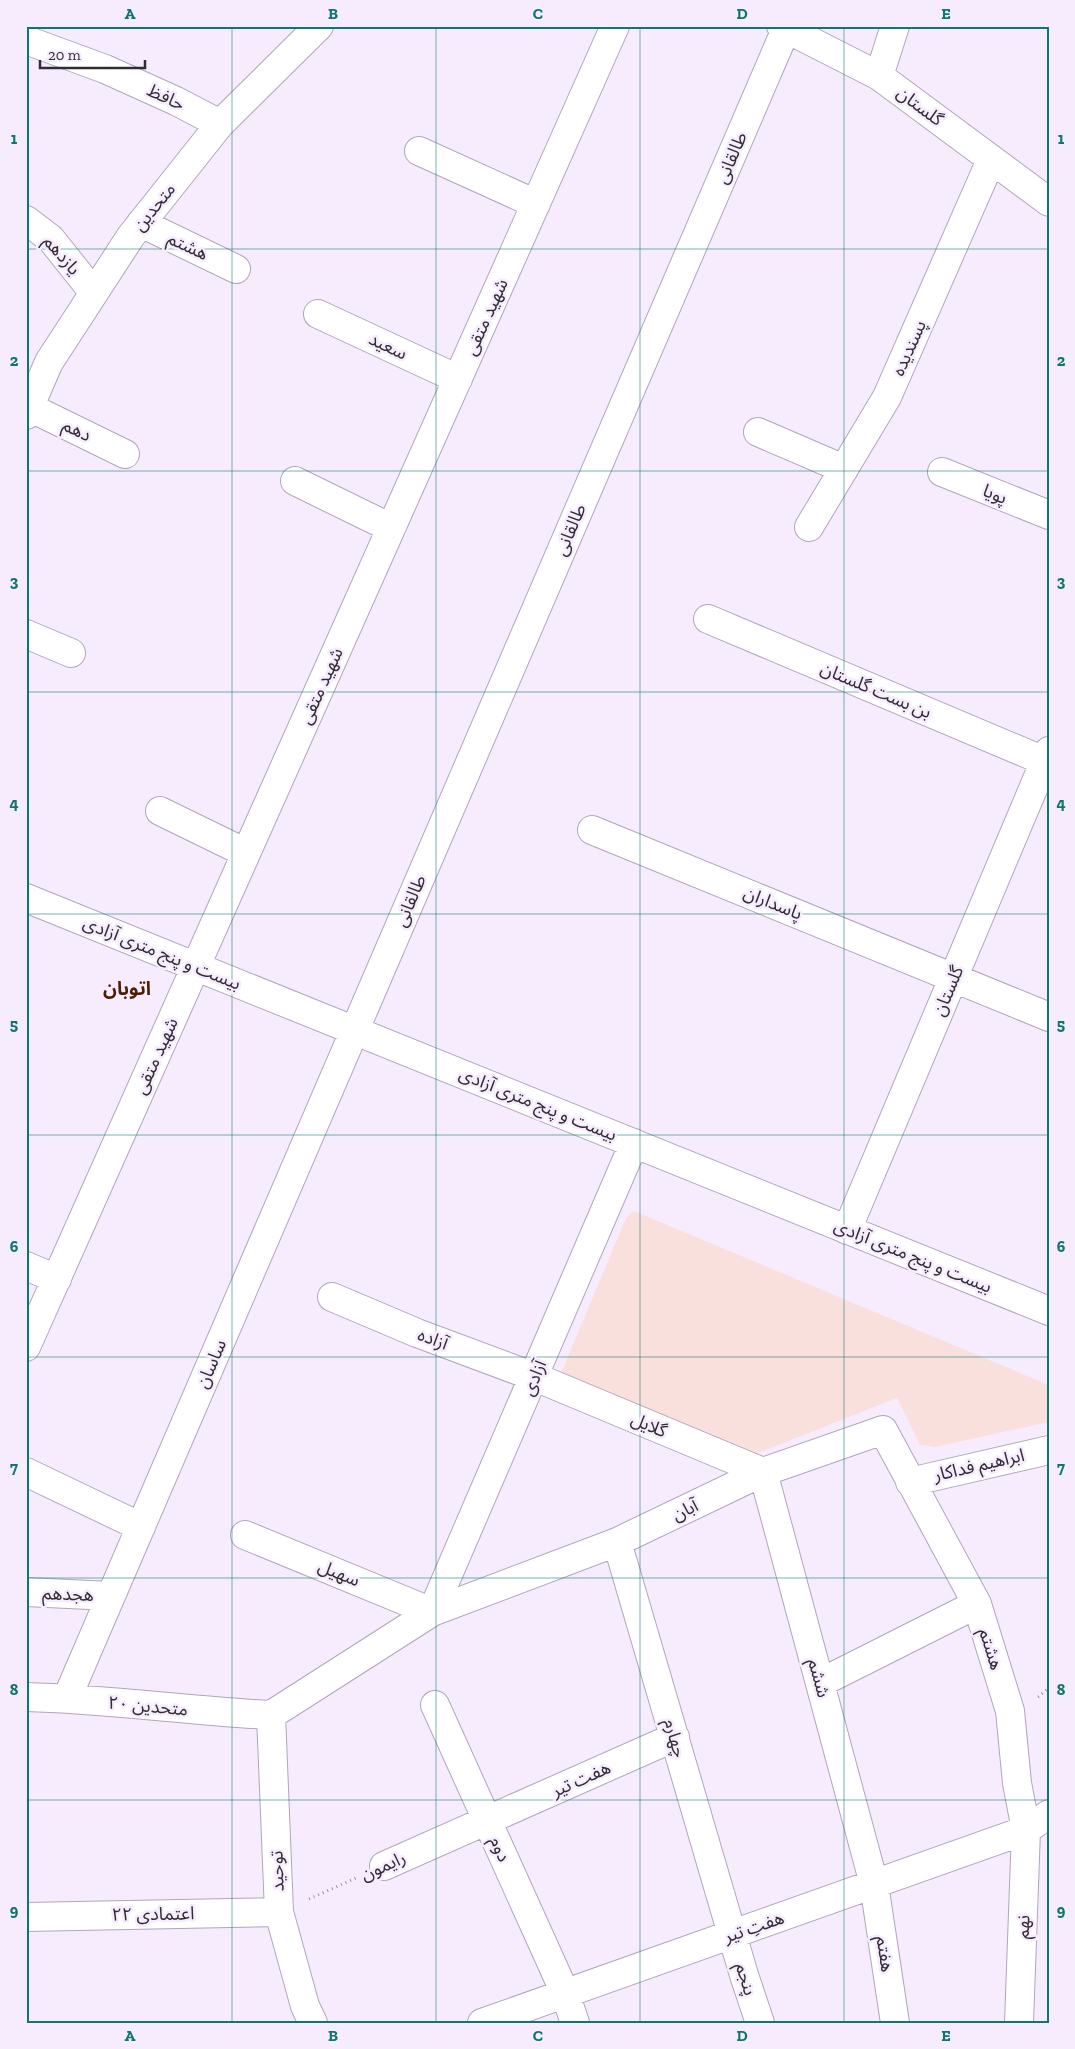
<svg xmlns="http://www.w3.org/2000/svg" width="1075" height="2049" font-family="'Zilla Slab','Noto Sans Arabic',serif">
  <style>
    .education { fill: #fae0dd }
    .lines { fill: none; stroke-linecap: round; stroke-linejoin: round }
    .street-casing { stroke: #b1a5bb; stroke-width: 30 }
    .path { stroke: #9b93a1; stroke-width: 3; stroke-dasharray: 1 4; stroke-linecap: butt }
    .street { stroke: #fff; stroke-width: 28 }
    .grid { fill: none; stroke: #0f766e; stroke-width: 1; stroke-opacity: 0.55 }
    .labels { text-anchor: middle; dominant-baseline: central; stroke-width: 5; stroke-linejoin: round; paint-order: stroke }
    .street-label { font-size: 18px; fill: #312c34; stroke: #f6ecfe }
    .neighbourhood-label { font-size: 19px; font-weight: bold; fill: #4c1f00; stroke: #f6ecfe }
    .neatline { fill: none; stroke: #0f766e; stroke-width: 2 }
    .grid-label { font-size: 16px; text-anchor: middle; font-weight: bold; fill: #0f766e }
  </style>
  <rect width="100%" height="100%" fill="#f6ecfe"/>
  <!-- education -->
  <path class="education" d="M634,1211L1049,1385V1422L935,1447L920,1445L897,1398L758,1453L561,1373L626,1218Z"/>
  <g class="lines">
    <defs>
      <path id="street" d="M781,26L879,76L1049,202
        M26,40L105,69L176,101L220,124
        M879,76L895,26
        M419,151L536,204
        M26,220L51,239L94,293
        M141,223L236,269
        M318,314L458,379
        M29,407L125,454
        M26,415L49,362L131,236L220,124L319,26
        M758,432L844,469
        M942,472L1049,515
        M295,481L391,528
        M809,527L887,397L991,160
        M708,619L1049,763
        M26,634L71,653
        M160,811L246,853
        M592,830L1049,1017
        M26,898L1049,1311
        M847,1230L1049,751
        M26,1266L57,1279
        M332,1297L417,1333L535,1377L763,1472L874,1884L895,2023
        M26,1347L615,26
        M26,1472L141,1527
        M910,1482L1049,1450
        M245,1535L432,1612
        M617,1542L744,1975L760,2023
        M26,1592L111,1596
        M432,1612L634,1143
        M820,1683L977,1604
        M26,1697C108,1699 189,1711 271,1715
        M67,1698L786,29
        M435,1705L565,1993L575,2023
        M271,1715L432,1612L617,1542L763,1472L883,1430L977,1604L1010,1711L1017,1783L1026,1830L1019,2023
        M271,1715L279,1912L305,2006L313,2023
        M384,1866L675,1737
        M26,1917L279,1912
        M482,2023L1026,1830L1049,1814"/>
    </defs>
    <!-- street casing -->
    <use href="#street" class="street-casing"/>
    <!-- path -->
    <path class="path" d="M1038,1697L1049,1688
      M309,1899L356,1878"/>
    <!-- street -->
    <use href="#street" class="street"/>
  </g>
  <!-- grid -->
  <path class="grid" d="M232,26V2023M436,26V2023M640,26V2023M844,26V2023M26,249H1049M26,471H1049M26,692H1049M26,914H1049M26,1135H1049M26,1357H1049M26,1578H1049M26,1800H1049"/>
  <g class="labels">
    <!-- street labels -->
    <g class="street-label">
      <text transform="translate(166 97) rotate(25)">حافظ</text>
      <text transform="translate(920 106) rotate(37)">گلستان</text>
      <text transform="translate(731 158) rotate(-67)">طالقانی</text>
      <text transform="translate(154 207) rotate(-51)">متحدین</text>
      <text transform="translate(188 246) rotate(25)">هشتم</text>
      <text transform="translate(62 255) rotate(49)">یازدهم</text>
      <text transform="translate(486 317) rotate(-66)">شهید متقی</text>
      <text transform="translate(388 346) rotate(25)">سعید</text>
      <text transform="translate(909 348) rotate(-66)">پسندیده</text>
      <text transform="translate(77 430) rotate(26)">دهم</text>
      <text transform="translate(995 494) rotate(22)">پویا</text>
      <text transform="translate(570 530) rotate(-67)">طالقانی</text>
      <text transform="translate(321 686) rotate(-66)">شهید متقی</text>
      <text transform="translate(876 690) rotate(23)">بن بست گلستان</text>
      <text transform="translate(410 901) rotate(-67)">طالقانی</text>
      <text transform="translate(773 903) rotate(22)">پاسداران</text>
      <text transform="translate(162 953) rotate(22)">بیست و پنج متری آزادی</text>
      <text transform="translate(948 991) rotate(-67)">گلستان</text>
      <text transform="translate(156 1056) rotate(-66)">شهید متقی</text>
      <text transform="translate(538 1104) rotate(22)">بیست و پنج متری آزادی</text>
      <text transform="translate(913 1256) rotate(22)">بیست و پنج متری آزادی</text>
      <text transform="translate(433 1339) rotate(21)">آزاده</text>
      <text transform="translate(211 1364) rotate(-67)">ساسان</text>
      <text transform="translate(534 1378) rotate(-67)">آزادی</text>
      <text transform="translate(649 1425) rotate(23)">گلایل</text>
      <text transform="translate(979 1465) rotate(-13)">ابراهیم فداکار</text>
      <text transform="translate(685 1510) rotate(-26)">آبان</text>
      <text transform="translate(339 1573) rotate(22)">سهیل</text>
      <text transform="translate(68 1594) rotate(2)">هجدهم</text>
      <text transform="translate(991 1649) rotate(73)">هشتم</text>
      <text transform="translate(819 1678) rotate(75)">ششم</text>
      <text transform="translate(148 1706) rotate(5)">متحدین ۲۰</text>
      <text transform="translate(675 1738) rotate(74)">چهارم</text>
      <text transform="translate(581 1779) rotate(-24)">هفت تیر</text>
      <text transform="translate(500 1849) rotate(66)">دوم</text>
      <text transform="translate(383 1866) rotate(-24)">رایمون</text>
      <text transform="translate(277 1871) rotate(-92)">توحید</text>
      <text transform="translate(153 1914) rotate(-1)">اعتمادی ۲۲</text>
      <text transform="translate(754 1927) rotate(-19)">هفتِ تیر</text>
      <text transform="translate(1023 1927) rotate(-88)">نهم</text>
      <text transform="translate(885 1954) rotate(82)">هفتم</text>
      <text transform="translate(746 1979) rotate(73)">پنجم</text>
    </g>
    <!-- neighbourhood labels -->
    <g class="neighbourhood-label">
      <text x="127" y="988">اتوبان</text>
    </g>
  </g>
  <!-- border -->
  <rect width="1075" height="2049" fill="none" stroke="#f6ecfe" stroke-width="55"/>
  <!-- scale -->
  <path d="M40 60v8h105v-8" fill="none" stroke="#312c34" stroke-width="2.5"/>
  <text x="48" y="60" font-size="15" fill="#312c34" stroke="#f6ecfe" stroke-width="4" paint-order="stroke">20 m</text>
  <rect x="28" y="28" width="1020" height="1994" class="neatline"/>
  <g class="grid-label">
    <text x="130" y="19">A</text>
    <text x="333" y="19">B</text>
    <text x="538" y="19">C</text>
    <text x="742" y="19">D</text>
    <text x="946" y="19">E</text>
    <text x="14" y="144">1</text>
    <text x="1061" y="144">1</text>
    <text x="14" y="366">2</text>
    <text x="1061" y="366">2</text>
    <text x="14" y="587">3</text>
    <text x="1061" y="587">3</text>
    <text x="14" y="809">4</text>
    <text x="1061" y="809">4</text>
    <text x="14" y="1030">5</text>
    <text x="1061" y="1030">5</text>
    <text x="14" y="1252">6</text>
    <text x="1061" y="1252">6</text>
    <text x="14" y="1473">7</text>
    <text x="1061" y="1473">7</text>
    <text x="14" y="1695">8</text>
    <text x="1061" y="1695">8</text>
    <text x="14" y="1916">9</text>
    <text x="1061" y="1916">9</text>
    <text x="130" y="2041">A</text>
    <text x="333" y="2041">B</text>
    <text x="538" y="2041">C</text>
    <text x="742" y="2041">D</text>
    <text x="946" y="2041">E</text>
  </g>
</svg>
